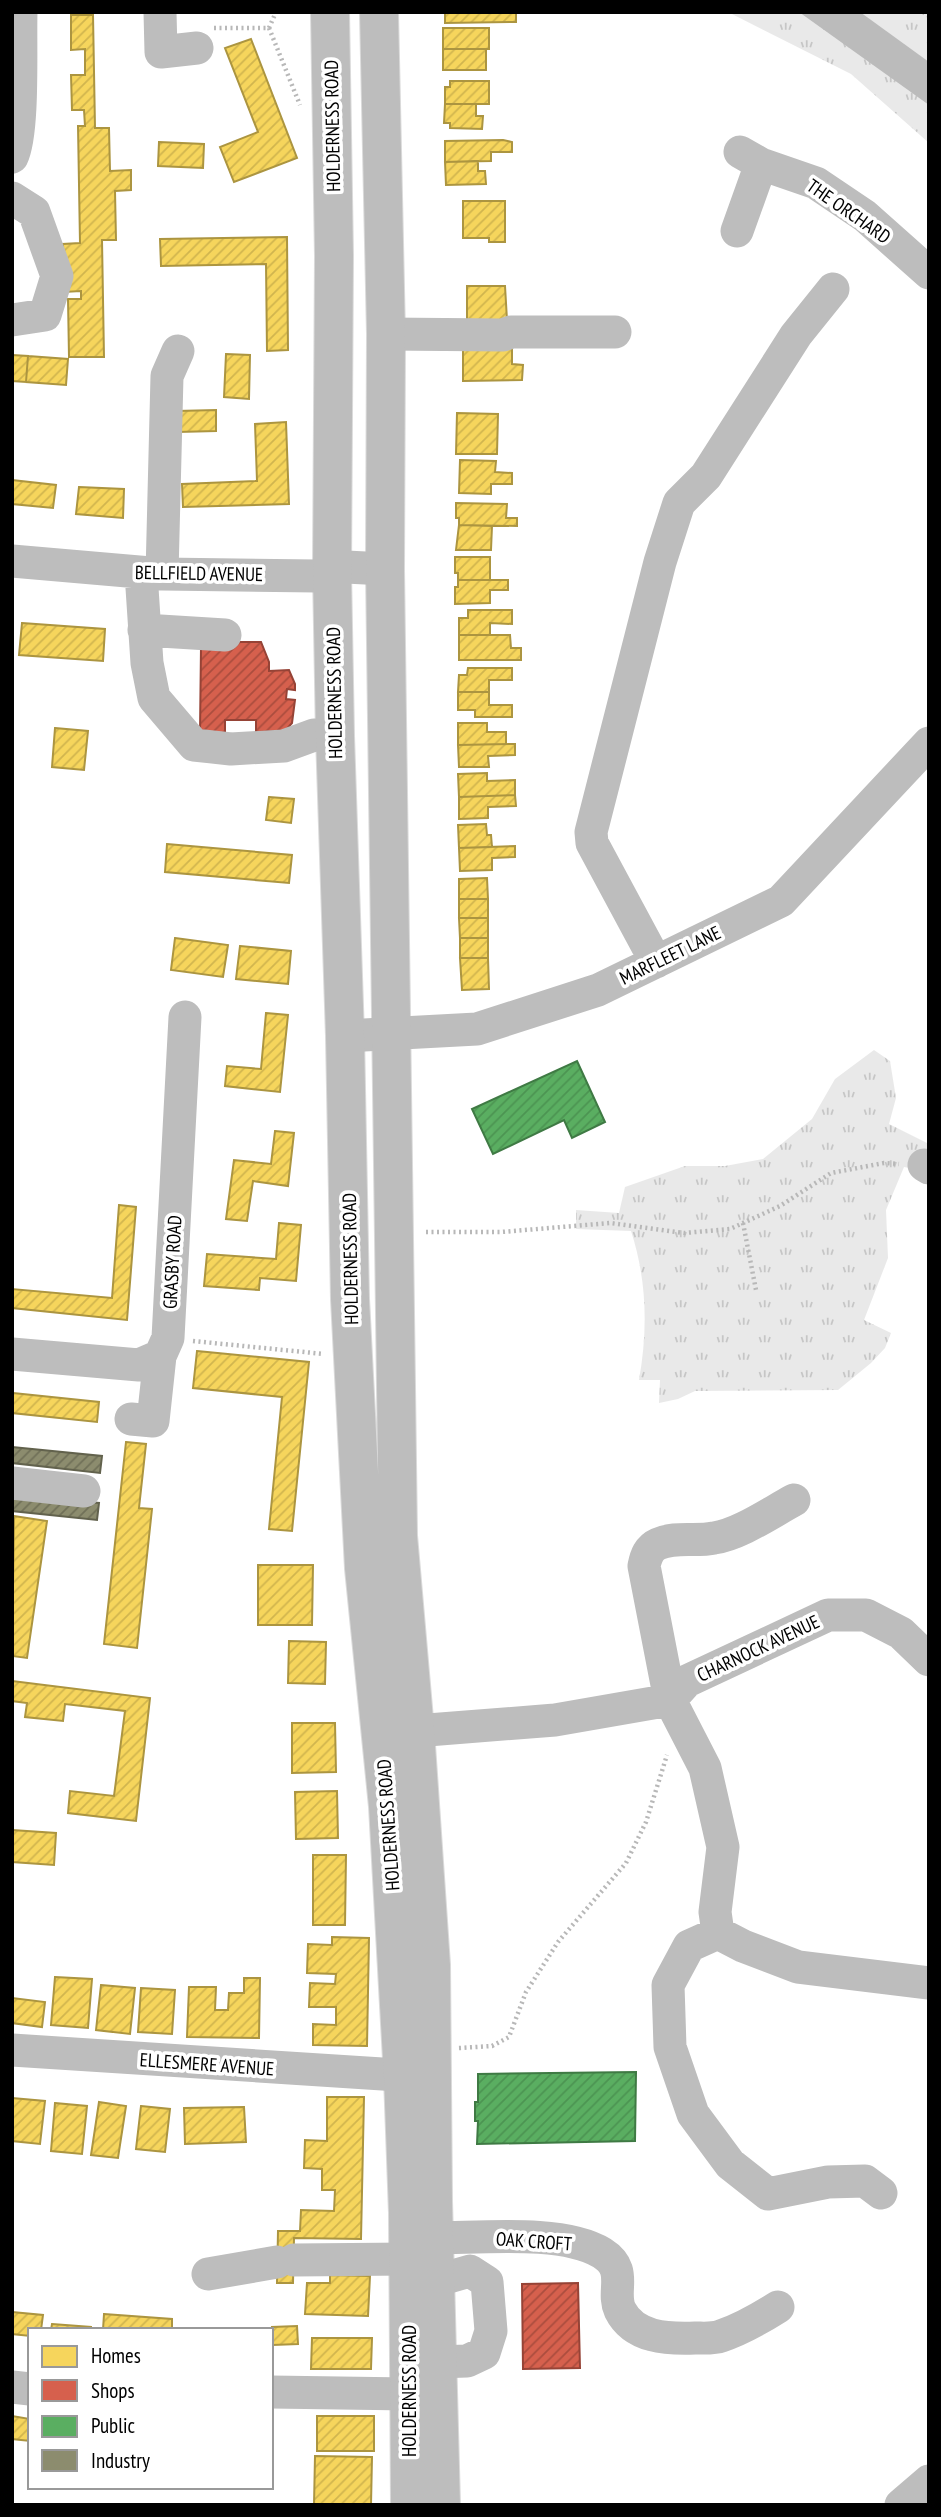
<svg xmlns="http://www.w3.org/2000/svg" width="941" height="2517" font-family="'PT Sans Narrow',sans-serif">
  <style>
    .park { fill: url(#park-tufts) }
    .water { fill: #bbb }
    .homes { fill: url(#homes-hatch); stroke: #ac9540; stroke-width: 2 }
    .shops { fill: url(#shops-hatch); stroke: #964336; stroke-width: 2 }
    .public { fill: url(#public-hatch); stroke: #3f7a44; stroke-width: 2 }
    .industry { fill: url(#industry-hatch); stroke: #62624d; stroke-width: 2 }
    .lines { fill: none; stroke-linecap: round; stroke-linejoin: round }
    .highway-casing { stroke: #dbdbdb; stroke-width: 40 }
    .path { stroke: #b8b8b8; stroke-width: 4.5; stroke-dasharray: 2 3.5; stroke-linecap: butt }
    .minor { stroke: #bdbdbd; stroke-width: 33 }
    .highway { stroke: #bdbdbd; stroke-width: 38 }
    .labels { text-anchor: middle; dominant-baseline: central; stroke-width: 7; stroke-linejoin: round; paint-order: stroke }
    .street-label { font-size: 19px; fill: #000; stroke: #fff }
  </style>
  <defs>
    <pattern id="park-tufts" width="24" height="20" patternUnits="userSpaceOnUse" patternTransform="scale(1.75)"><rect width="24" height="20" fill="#e9e9e9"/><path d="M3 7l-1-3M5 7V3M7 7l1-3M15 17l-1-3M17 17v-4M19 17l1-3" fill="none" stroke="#c6c6c6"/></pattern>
    <pattern id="homes-hatch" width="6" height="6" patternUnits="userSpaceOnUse" patternTransform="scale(1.75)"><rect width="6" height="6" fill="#f6d55c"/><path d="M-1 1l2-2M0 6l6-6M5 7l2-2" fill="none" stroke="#d1b54e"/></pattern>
    <pattern id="shops-hatch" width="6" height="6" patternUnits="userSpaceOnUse" patternTransform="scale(1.75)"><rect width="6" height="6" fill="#d6604d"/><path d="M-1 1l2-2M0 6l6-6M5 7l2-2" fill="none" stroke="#ab4d3e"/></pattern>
    <pattern id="public-hatch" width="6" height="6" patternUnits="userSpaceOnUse" patternTransform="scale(1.75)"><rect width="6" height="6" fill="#5aae61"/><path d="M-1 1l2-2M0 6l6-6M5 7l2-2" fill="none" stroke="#4c9452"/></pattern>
    <pattern id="industry-hatch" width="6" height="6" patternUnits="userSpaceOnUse" patternTransform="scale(1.75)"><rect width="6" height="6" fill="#8c8c6e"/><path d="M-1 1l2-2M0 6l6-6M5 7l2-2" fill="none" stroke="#707058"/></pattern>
  </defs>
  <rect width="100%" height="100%" fill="#fff"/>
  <!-- park -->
  <path class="park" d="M728,12H929V143L851,74Z
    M874,1050L890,1061L896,1098L889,1124L929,1144L927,1171L904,1167L886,1210L888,1258L864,1320L891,1333L885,1348L871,1363L838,1390L695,1391L678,1399L659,1403L660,1380H639C648,1330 647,1280 631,1231L576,1229V1210L619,1213L625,1187L685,1166H725L763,1159L812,1119L835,1079Z"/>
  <!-- water -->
  <path class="water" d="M799,12H860L929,62V105Z"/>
  <!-- homes -->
  <path class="homes" d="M445,12H516V22L445,23Z
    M71,15H93L95,128H109L110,171L131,170V190L115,191L116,240H102L104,357H69L68,299H81V291L64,292L63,244L80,243L78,126H85L84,110H72L71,75H85V49L71,50Z
    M443,28H489V49H443Z
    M251,39L297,158L234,182L220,147L258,132L225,48Z
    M443,49H486V70H443Z
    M450,81H489V104H445V87H450Z
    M445,104H476V116H483L482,129L450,128V123H444Z
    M503,140L512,142V152H491V161L445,162V141Z
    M159,142L204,144L203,168L158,166Z
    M478,161V171H485L486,184L446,185L445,162Z
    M463,201H505V242H489V238H463Z
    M287,237L288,350L267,351L266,264L161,266L160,239Z
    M467,286H505L507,320L467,323Z
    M463,344L512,345V364L523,365L522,380L463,381Z
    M226,354L250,355L249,399L224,397Z
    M12,355L28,356L26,382L12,381Z
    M28,356L68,359L66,385L26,382Z
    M216,410V431L178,432L177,411Z
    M457,413L498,414L497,454H456Z
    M286,422L289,504L183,507L182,484L257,481L255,424Z
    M460,460L496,461L495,472L512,473V484H491V494L459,493Z
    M12,480L56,485L53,508L12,504Z
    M79,487L124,489L123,518L76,514Z
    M456,503L507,504L506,518H517V526L459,525V518H456Z
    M459,525L492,526L491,550H456Z
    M455,557H490V580H458V573H455Z
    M458,580H508V590H490V603L455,604V587H458Z
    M468,610H512V624L490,623V635H459V618H468Z
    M22,623L105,629L103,661L19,655Z
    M459,635H510L511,648H521V660H459Z
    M468,668H512V680H489V692H458L459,675H467Z
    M458,692H489V705H512V717H475V710H458Z
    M458,723H487V732H506V744L458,745Z
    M55,728L88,731L84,770L52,767Z
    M515,744V755L488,756L489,767H459L458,745Z
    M487,773V781L515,780V795L459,797L458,774Z
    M515,795L516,806L488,807V818L459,819V797Z
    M269,797L294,799L291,823L266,820Z
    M486,824L487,835H491L492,847L459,848L458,825Z
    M167,844L292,855L289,883L165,872Z
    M515,846V857L492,858V870L460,871L459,848Z
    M487,878L488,899H459V879Z
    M459,899H488V918H459Z
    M459,918H488V938H460Z
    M175,938L228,945L223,977L171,970Z
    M460,938H488V958H460Z
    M240,946L291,951L288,984L236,979Z
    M460,958H488L489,989L462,990Z
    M266,1013L288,1015L280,1092L225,1086L227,1066L261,1069Z
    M275,1131L294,1133L288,1186L253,1181L247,1221L226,1219L234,1160L271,1164Z
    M119,1205L136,1207L127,1320L12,1308V1289L112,1298Z
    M279,1223L301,1225L296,1281L260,1278L259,1290L204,1286L207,1254L276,1259Z
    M197,1351L309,1362L292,1531L269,1529L282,1397L193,1388Z
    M13,1393L99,1402L97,1422L12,1413Z
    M126,1442L146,1444L139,1508L152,1509L137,1648L104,1644Z
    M14,1516L47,1521L27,1658L12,1656Z
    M258,1565H313L312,1625H258Z
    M289,1641L326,1642L325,1684L288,1683Z
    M12,1681L150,1698L136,1821L68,1813L70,1791L114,1796L125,1711L65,1704L63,1721L25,1717L27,1703L12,1701Z
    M292,1723H335L336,1772L292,1773Z
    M337,1791L338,1838L296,1839L295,1792Z
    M12,1830L56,1833L54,1865L12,1862Z
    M313,1855H346L345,1925H313Z
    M332,1937L369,1938L367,2046L313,2045V2024L336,2025V2007H309L310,1983L335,1984L336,1974L307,1973L308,1944L332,1945Z
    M55,1977L92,1979L88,2028L51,2025Z
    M244,1978H260L259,2038L187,2037L189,1987H216L215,2010H228L229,1993H244Z
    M101,1985L135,1988L130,2034L96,2030Z
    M141,1988L175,1990L172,2034L138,2032Z
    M12,1998L45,2002L42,2027L12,2023Z
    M327,2097H364L361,2239L294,2238L293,2283H277L278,2231H300L301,2210L334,2211L335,2190H322V2169L304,2168L305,2140L327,2141Z
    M12,2098L45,2101L40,2144L12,2141Z
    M99,2102L126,2106L118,2158L91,2155Z
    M55,2103L87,2106L82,2154L51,2151Z
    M141,2106L170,2109L165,2152L136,2149Z
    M244,2107L246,2142L185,2144L184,2108Z
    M330,2275L370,2276L368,2316L305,2314L307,2283H330Z
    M12,2312L43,2315L41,2330H30V2336L12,2334Z
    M104,2314L172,2319V2330H103Z
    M52,2324L91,2327V2330H51Z
    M297,2326L298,2344L273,2345L272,2327Z
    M312,2338H372L371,2369H311Z
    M12,2416L30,2419V2441L12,2439Z
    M317,2416H374V2451H317Z
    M315,2456L372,2457L371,2505H314Z"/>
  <!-- shops -->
  <path class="shops" d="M235,642H261L269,662V671L289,670L295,684V690L287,689L286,699L295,700L292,723L285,731L256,732V720H225V733H200L201,647Z
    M578,2283L580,2368L523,2369L522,2284Z"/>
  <!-- public -->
  <path class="public" d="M577,1061L605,1122L572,1138L564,1120L493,1154L472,1109Z
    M636,2072L635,2141L477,2144L478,2121H475V2102H478V2074Z"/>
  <!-- industry -->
  <path class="industry" d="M12,1447L102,1456L100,1473L12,1463Z
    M12,1495L99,1503L97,1520L12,1511Z"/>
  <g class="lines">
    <defs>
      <path id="highway" d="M330,12L334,256L332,572L335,736L345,1036L350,1299L364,1568L388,1806L403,2077L408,2213L410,2505
        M379,12L386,334L385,569L398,1536L415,1731L431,1965L433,2201L441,2505"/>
    </defs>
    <!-- highway casing -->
    <use href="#highway" class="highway-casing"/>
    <!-- path -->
    <path class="path" d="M923,12L929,16
      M214,28H269L300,105
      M269,28L276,12
      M743,1223L756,1290
      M426,1232H501L610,1223L684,1233L730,1229L780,1206L831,1173L884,1163L899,1164
      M193,1341L324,1354
      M459,2048L492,2046L509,2037L526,1992L558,1942L626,1863L646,1822L667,1755"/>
    <!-- minor -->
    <path class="minor" d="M160,12L161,52L197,48
      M12,157C24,133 20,44 21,12
      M761,164L816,183L865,216L929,273
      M12,198L34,212L57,276L45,315L12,320
      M737,231L761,164L740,152
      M386,334L503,335L511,332H615
      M12,561L162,574L317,576L346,567L385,569
      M141,573L147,663L154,698L194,745L231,749L284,746L314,735L335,736
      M162,574L167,376L178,351
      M144,630L225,635
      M656,962L592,843L591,832L660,562L679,503L706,476L796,335L833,289
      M345,1036L477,1029L598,990L781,901L929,743
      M924,1165L929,1168
      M12,1354L139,1365L160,1356L168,1338L185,1017
      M131,1419L153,1421L160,1356
      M12,1483L84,1491
      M794,1500C770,1513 740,1534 714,1538C695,1542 676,1536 658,1544C649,1548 646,1556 644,1566L670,1700L705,1768L723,1847L715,1912L718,1933L743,1946L798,1967L929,1983
      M415,1731L555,1720L670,1700L687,1681L828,1615H866L901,1633L929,1660
      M718,1933L689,1946L668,1985L670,2047L693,2114L730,2164L768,2194L828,2182L865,2181L881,2193
      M12,2050L429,2077
      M434,2238C480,2238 563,2229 602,2253C629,2270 611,2290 620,2310C634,2338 667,2339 695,2338C703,2338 713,2339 721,2336C742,2329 759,2319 778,2307
      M294,2260L408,2259
      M208,2274L277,2262
      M435,2281L470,2271L487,2282L491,2331L484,2353L467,2361L437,2362
      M12,2387L30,2389
      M271,2392L409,2394
      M901,2505L929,2481"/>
    <!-- highway -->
    <use href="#highway" class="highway"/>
  </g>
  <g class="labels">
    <!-- street labels -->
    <g class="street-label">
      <text transform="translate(332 126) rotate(-91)">HOLDERNESS ROAD</text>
      <text transform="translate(849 211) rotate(35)">THE ORCHARD</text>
      <text transform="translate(199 573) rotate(1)">BELLFIELD AVENUE</text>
      <text transform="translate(334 693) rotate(-91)">HOLDERNESS ROAD</text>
      <text transform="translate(670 955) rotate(-26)">MARFLEET LANE</text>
      <text transform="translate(350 1259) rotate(-91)">HOLDERNESS ROAD</text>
      <text transform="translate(172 1262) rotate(-87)">GRASBY ROAD</text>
      <text transform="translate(758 1648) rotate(-25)">CHARNOCK AVENUE</text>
      <text transform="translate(388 1825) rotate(-94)">HOLDERNESS ROAD</text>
      <text transform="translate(207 2064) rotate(4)">ELLESMERE AVENUE</text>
      <text transform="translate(534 2241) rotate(4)">OAK CROFT</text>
      <text transform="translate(409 2391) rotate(-90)">HOLDERNESS ROAD</text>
    </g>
  </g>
  <!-- border -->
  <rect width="941" height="2517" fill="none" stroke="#000000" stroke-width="28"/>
  <!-- legend -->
  <rect x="28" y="2328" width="245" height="161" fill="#ffffff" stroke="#999999" stroke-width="2"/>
  <rect x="42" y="2346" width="35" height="21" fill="#f6d55c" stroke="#999999" stroke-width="2"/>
  <text x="91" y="2363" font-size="21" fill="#000000">Homes</text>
  <rect x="42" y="2380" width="35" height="21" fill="#d6604d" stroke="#999999" stroke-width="2"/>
  <text x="91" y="2398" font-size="21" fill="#000000">Shops</text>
  <rect x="42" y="2416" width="35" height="21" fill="#5aae61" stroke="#999999" stroke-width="2"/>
  <text x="91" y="2433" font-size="21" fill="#000000">Public</text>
  <rect x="42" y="2450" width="35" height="21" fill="#8c8c6e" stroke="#999999" stroke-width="2"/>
  <text x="91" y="2468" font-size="21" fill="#000000">Industry</text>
</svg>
